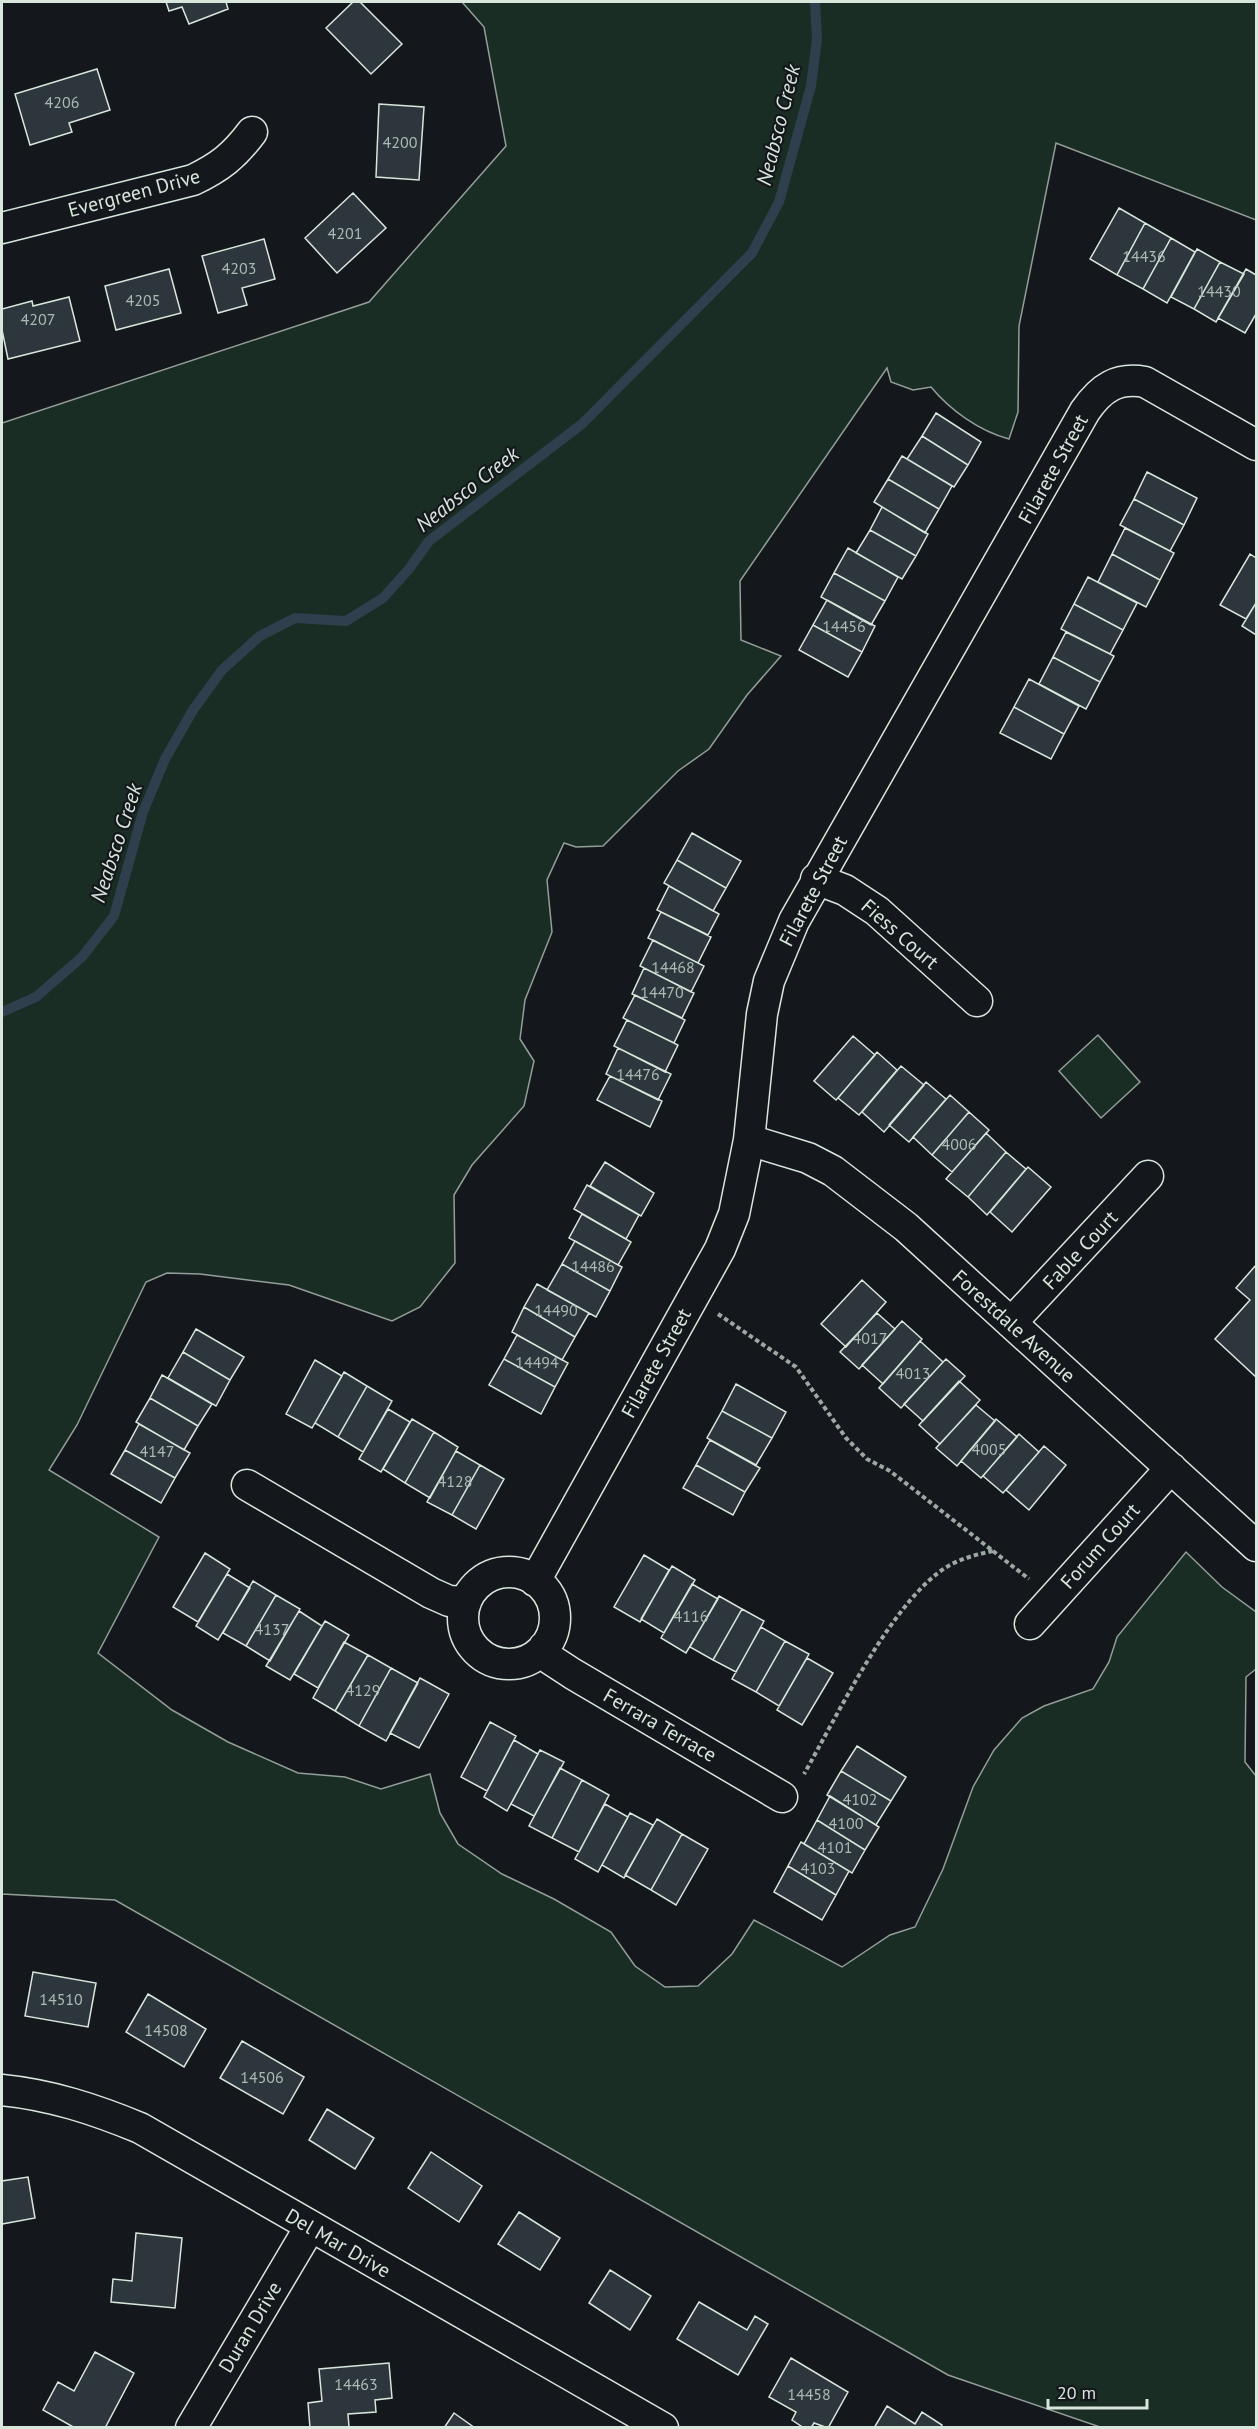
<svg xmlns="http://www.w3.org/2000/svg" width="1258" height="2429" font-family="'PT Sans',sans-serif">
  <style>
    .green { fill: #1a2d24; stroke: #939e99; stroke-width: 1.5 }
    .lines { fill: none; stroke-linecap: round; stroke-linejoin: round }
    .stream { stroke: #2f3f4d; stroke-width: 10 }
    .building { fill: #2c363c; stroke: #d8e6dc; stroke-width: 1.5 }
    .minor-casing { stroke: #d8e6dc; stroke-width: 33 }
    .path { stroke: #9da8a2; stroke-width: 4; stroke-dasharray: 4.5 3; stroke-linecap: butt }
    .minor { stroke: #14181c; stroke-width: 30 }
    .labels { text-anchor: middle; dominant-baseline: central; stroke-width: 4.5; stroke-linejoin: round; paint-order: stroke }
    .number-label { font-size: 16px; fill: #adbab4 }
    .street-label { font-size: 20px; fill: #d8e6dc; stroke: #14181c }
    .water-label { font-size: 21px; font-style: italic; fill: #d8e6dc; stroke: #14181c }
  </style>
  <rect width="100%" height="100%" fill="#14181c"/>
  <!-- green -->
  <path class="green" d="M462,2H1256V220L1056,143L1019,326L1018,412L1009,439C979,431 950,410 931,387L913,390L891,382L887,368L740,581L741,640L781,656L747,695L709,749L678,771L603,846L576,847L564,843L547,880L552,932L525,1000L520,1039L534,1061L524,1106L472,1165L454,1195L455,1263L420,1307L392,1321L289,1285L200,1274L167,1273L146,1282L77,1425L49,1470L159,1537L98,1653L172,1710L228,1742L298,1773L345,1777L381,1789L430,1774L440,1813L458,1844L502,1874L554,1899L611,1932L635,1966L665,1987L698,1986L732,1954L754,1920L842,1967L890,1935L915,1927L943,1869L973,1787L994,1750L1022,1718L1044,1706L1093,1689L1109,1662L1117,1637L1186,1552L1222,1587L1256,1612V1669L1246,1677L1245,1762L1256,1776V2427H1100L948,2375L115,1900L2,1894V423L369,302L506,146L484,27Z
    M1098,1035L1140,1082L1101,1118L1059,1071Z"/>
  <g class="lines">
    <!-- stream -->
    <path class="stream" d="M2,1012L36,997L82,957L114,916L143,812L165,759L193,710L222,670L260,636L295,618L346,621L383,598L409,569L429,541L582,424L752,253L779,202L811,86L817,39L815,2"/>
  </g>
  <!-- building -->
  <path class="building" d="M166,2H226L228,9L189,24L182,7L169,11Z
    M353,2H360L402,44L371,74L326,28Z
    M97,69L110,110L69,123L72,132L30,145L15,94Z
    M379,104L424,107L419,180L376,177Z
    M353,193L386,228L337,273L305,238Z
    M1119,208L1145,223L1117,275L1090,259Z
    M1145,223L1171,238L1143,289L1117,275Z
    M1171,238L1195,252L1167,303L1143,289Z
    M264,239L275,279L242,288L247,305L218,313L202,256Z
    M1197,249L1220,262L1194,309L1171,297Z
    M1220,262L1244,274L1216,322L1194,309Z
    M169,269L181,313L116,330L105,286Z
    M1246,269L1256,275V314L1245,333L1218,318Z
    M69,297L80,341L8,359L2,330V309L32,301L33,306Z
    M936,413L981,442L968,465L922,436Z
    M922,436L968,465L954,487L907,459Z
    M902,456L952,486L939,509L888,479Z
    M1147,472L1197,498L1184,525L1134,499Z
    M888,479L939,509L925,533L874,502Z
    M1134,499L1184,525L1170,551L1120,525Z
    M882,507L928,534L916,556L870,530Z
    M1125,528L1174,553L1160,580L1112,554Z
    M870,530L916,556L902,579L856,553Z
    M848,548L898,577L885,601L834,573Z
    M1112,554L1160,580L1146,607L1098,582Z
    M1250,554L1256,558V603L1246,619L1220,605Z
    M834,573L885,601L871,625L821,597Z
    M1088,577L1137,603L1123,630L1074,604Z
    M827,600L875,626L862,652L813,625Z
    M1256,603V635L1242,626Z
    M1074,604L1123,630L1110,654L1061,629Z
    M813,625L862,652L848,677L799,650Z
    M1066,632L1114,656L1100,682L1053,657Z
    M1053,657L1100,682L1086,709L1039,684Z
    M1029,679L1079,706L1064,734L1014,707Z
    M1014,707L1064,734L1051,759L1000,733Z
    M692,833L741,861L726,888L677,860Z
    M677,860L726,888L713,911L664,883Z
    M669,886L719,914L708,935L657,910Z
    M661,912L711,937L698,963L648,938Z
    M653,940L704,966L691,992L640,966Z
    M644,968L694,993L682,1018L632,994Z
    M635,995L685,1020L674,1043L623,1018Z
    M627,1020L678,1045L665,1072L614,1046Z
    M853,1036L875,1055L836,1100L814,1081Z
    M618,1048L671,1074L658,1100L606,1074Z
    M877,1052L897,1070L859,1115L838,1098Z
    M901,1066L924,1085L884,1132L862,1112Z
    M610,1076L662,1101L650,1127L597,1100Z
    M926,1082L946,1099L909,1142L889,1125Z
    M950,1095L969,1112L932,1155L913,1137Z
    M969,1112L989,1130L952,1172L932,1155Z
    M986,1133L1006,1152L968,1197L946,1179Z
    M1006,1152L1026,1169L987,1215L968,1197Z
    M605,1162L654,1193L641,1216L590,1186Z
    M1028,1167L1051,1187L1012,1232L990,1212Z
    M587,1185L639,1215L626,1239L574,1209Z
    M582,1214L631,1242L618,1265L569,1238Z
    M575,1241L622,1267L610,1291L562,1264Z
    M562,1264L610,1291L596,1317L547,1290Z
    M1256,1265V1377L1215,1339L1250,1300L1236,1288Z
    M862,1280L886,1302L846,1347L821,1324Z
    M537,1284L589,1313L575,1337L524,1307Z
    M524,1307L575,1337L562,1360L512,1332Z
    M877,1313L895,1329L859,1369L840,1352Z
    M902,1321L922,1339L883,1384L862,1365Z
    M196,1329L244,1357L230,1380L183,1352Z
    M517,1335L568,1363L555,1387L504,1359Z
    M920,1341L943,1362L901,1408L879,1388Z
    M183,1352L230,1380L216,1406L168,1378Z
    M504,1359L555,1387L541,1414L489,1385Z
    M946,1359L965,1376L923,1421L904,1404Z
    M315,1360L342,1376L312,1428L286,1414Z
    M344,1372L367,1386L338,1437L315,1423Z
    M162,1375L212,1404L198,1426L150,1398Z
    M959,1381L980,1400L940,1444L919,1425Z
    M736,1384L786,1412L772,1438L722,1411Z
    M367,1386L392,1401L363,1452L338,1437Z
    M150,1398L198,1426L184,1450L136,1422Z
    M976,1405L995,1421L957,1466L936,1448Z
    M388,1409L410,1422L381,1472L359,1459Z
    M722,1411L772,1438L756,1465L707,1438Z
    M412,1419L434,1432L405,1483L383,1469Z
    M996,1419L1017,1437L981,1478L961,1461Z
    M139,1424L190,1453L175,1478L125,1450Z
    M434,1432L458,1447L430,1498L405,1483Z
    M1019,1434L1039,1452L1003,1493L983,1476Z
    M710,1440L760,1468L745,1492L696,1465Z
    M1044,1446L1066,1465L1029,1510L1006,1490Z
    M125,1450L175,1478L161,1503L111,1474Z
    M456,1451L480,1465L452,1515L427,1502Z
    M480,1465L504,1479L476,1529L452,1515Z
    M696,1465L745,1492L733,1515L683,1488Z
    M205,1553L230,1569L198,1622L173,1607Z
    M644,1555L669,1570L640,1622L614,1607Z
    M672,1566L695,1580L664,1633L641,1619Z
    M227,1574L250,1588L218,1640L196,1626Z
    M253,1581L276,1595L246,1646L223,1633Z
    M692,1584L718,1599L686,1653L661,1638Z
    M276,1595L300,1609L270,1661L246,1646Z
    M719,1596L742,1609L713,1660L690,1647Z
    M742,1609L764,1621L736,1672L713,1660Z
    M299,1611L322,1626L290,1680L266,1666Z
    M325,1621L349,1635L318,1688L294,1674Z
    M761,1627L785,1641L756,1692L732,1679Z
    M785,1641L809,1654L779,1706L756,1692Z
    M344,1642L368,1655L335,1711L313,1698Z
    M368,1655L391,1668L359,1726L335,1711Z
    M807,1658L833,1673L802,1725L777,1710Z
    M391,1668L418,1683L386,1741L359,1726Z
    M420,1678L449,1694L419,1748L390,1733Z
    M490,1722L516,1736L487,1791L461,1777Z
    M514,1740L538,1754L507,1811L484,1797Z
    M857,1746L906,1777L891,1801L841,1771Z
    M540,1750L564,1762L534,1816L511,1804Z
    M560,1768L582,1780L552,1838L529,1826Z
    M841,1771L891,1801L876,1825L827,1795Z
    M582,1780L609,1795L579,1852L552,1838Z
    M830,1796L879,1827L865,1850L817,1820Z
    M605,1804L628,1817L598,1872L575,1859Z
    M630,1813L653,1825L624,1878L602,1865Z
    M657,1819L682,1834L651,1890L625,1875Z
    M817,1820L865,1850L852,1873L804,1844Z
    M682,1834L708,1849L676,1905L651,1890Z
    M801,1842L849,1871L836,1895L788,1866Z
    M788,1866L836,1895L822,1920L774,1892Z
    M33,1972L96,1983L88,2027L25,2016Z
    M148,1994L206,2029L184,2067L126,2032Z
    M242,2041L304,2077L283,2114L220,2078Z
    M327,2109L374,2138L355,2169L309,2140Z
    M431,2152L482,2186L459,2222L408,2188Z
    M28,2177L35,2218L2,2224V2181Z
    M519,2212L560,2238L540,2270L498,2244Z
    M136,2233L182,2238L175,2308L111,2302L113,2279L132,2281Z
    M610,2270L651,2296L630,2330L589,2303Z
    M699,2302L747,2330L755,2316L768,2324L738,2375L677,2339Z
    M95,2352L134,2373L105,2428H75L43,2410L58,2382L74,2391Z
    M791,2358L848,2392L828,2428L814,2423L811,2428H804L792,2420L796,2412L769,2397Z
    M389,2363L392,2398L375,2400L376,2412L348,2414L349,2427L310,2428L308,2403L322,2401L319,2369Z
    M887,2406L915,2424L922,2412L942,2425L940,2428H874Z
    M454,2413L475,2428H444Z"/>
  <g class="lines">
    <defs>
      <path id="minor" d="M2,228L193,180C220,167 234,156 252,132
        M816,879L845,890L877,911L977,1001
        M749,1140L808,1158L833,1171L906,1227L1256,1546
        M1011,1323L1148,1176
        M247,1485L431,1593L449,1601L466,1602
        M463 1618a46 46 0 1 1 92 0a46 46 0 1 1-92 0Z
        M535,1581L720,1249L734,1214L749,1140L762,1014L769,981L794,921L1085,411C1101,388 1117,377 1145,382L1256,445
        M1030,1624L1171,1468
        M544,1647L550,1659L573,1674L782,1797
        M2,2090C51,2095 94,2109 140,2128L663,2428
        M191,2428L310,2227"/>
    </defs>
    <!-- minor casing -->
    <use href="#minor" class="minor-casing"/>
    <!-- path -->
    <path class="path" d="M718,1314L796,1367L846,1438L867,1459L890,1471L993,1551C974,1555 954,1560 938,1573C887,1612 837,1716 804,1774
      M993,1551L1029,1579"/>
    <!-- minor -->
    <use href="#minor" class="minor"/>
  </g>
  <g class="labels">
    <!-- number labels -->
    <g class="number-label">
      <text x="62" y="102">4206</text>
      <text x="400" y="142">4200</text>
      <text x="345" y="233">4201</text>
      <text x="1144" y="256">14436</text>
      <text x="239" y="268">4203</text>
      <text x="1219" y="291">14430</text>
      <text x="143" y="300">4205</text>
      <text x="38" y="319">4207</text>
      <text x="844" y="626">14456</text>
      <text x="673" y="967">14468</text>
      <text x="662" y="992">14470</text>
      <text x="638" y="1074">14476</text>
      <text x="959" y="1144">4006</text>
      <text x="593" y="1266">14486</text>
      <text x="556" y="1310">14490</text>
      <text x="870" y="1338">4017</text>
      <text x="537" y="1362">14494</text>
      <text x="913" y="1373">4013</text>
      <text x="989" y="1449">4005</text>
      <text x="157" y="1451">4147</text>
      <text x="455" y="1481">4128</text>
      <text x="691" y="1616">4116</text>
      <text x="272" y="1629">4137</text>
      <text x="363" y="1690">4129</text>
      <text x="860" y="1799">4102</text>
      <text x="846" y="1823">4100</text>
      <text x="835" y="1847">4101</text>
      <text x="818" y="1868">4103</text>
      <text x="61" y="1999">14510</text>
      <text x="166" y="2030">14508</text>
      <text x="262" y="2077">14506</text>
      <text x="356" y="2384">14463</text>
      <text x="809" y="2394">14458</text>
    </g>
    <!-- street labels -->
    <g class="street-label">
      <text transform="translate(134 193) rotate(-15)">Evergreen Drive</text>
      <text transform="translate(1053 469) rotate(-61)">Filarete Street</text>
      <text transform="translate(813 891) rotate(-62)">Filarete Street</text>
      <text transform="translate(900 934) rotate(41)">Fiess Court</text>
      <text transform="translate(1080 1250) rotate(-47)">Fable Court</text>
      <text transform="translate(1014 1326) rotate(42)">Forestdale Avenue</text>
      <text transform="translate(656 1363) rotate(-61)">Filarete Street</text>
      <text transform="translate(1100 1546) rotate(-48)">Forum Court</text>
      <text transform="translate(660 1725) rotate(30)">Ferrara Terrace</text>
      <text transform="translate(338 2243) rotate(30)">Del Mar Drive</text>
      <text transform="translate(250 2327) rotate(-59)">Duran Drive</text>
    </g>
    <!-- water labels -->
    <g class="water-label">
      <text transform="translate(778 125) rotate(-76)">Neabsco Creek</text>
      <text transform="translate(467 489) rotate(-38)">Neabsco Creek</text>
      <text transform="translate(116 843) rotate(-72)">Neabsco Creek</text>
    </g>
  </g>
  <!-- border -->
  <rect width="1258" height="2429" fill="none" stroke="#d8e6dc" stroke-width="6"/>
  <!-- scale -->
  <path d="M1048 2399v9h99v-9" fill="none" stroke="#d8e6dc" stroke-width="3"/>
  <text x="1057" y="2399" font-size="18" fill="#d8e6dc" stroke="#14181c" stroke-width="4.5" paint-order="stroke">20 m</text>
</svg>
